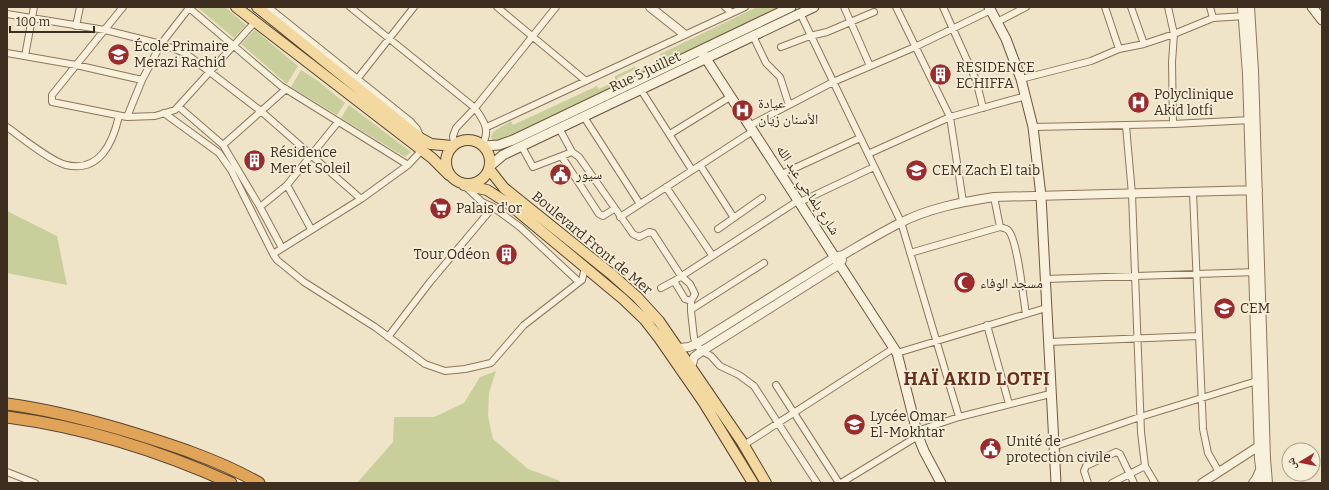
<svg xmlns="http://www.w3.org/2000/svg" width="1329" height="490" font-family="Bitter,'Noto Naskh Arabic',serif">
  <style>
    .green { fill: #c9cf9b }
    .lines { fill: none; stroke-linecap: round; stroke-linejoin: round }
    .minor-casing { stroke: #8d765c; stroke-width: 8 }
    .tertiary-casing { stroke: #8d765c; stroke-width: 10 }
    .secondary-casing { stroke: #6f573f; stroke-width: 11 }
    .primary-casing { stroke: #5b4430; stroke-width: 12 }
    .motorway-casing { stroke: #5b4430; stroke-width: 13 }
    .minor { stroke: #faf1dc; stroke-width: 6 }
    .tertiary { stroke: #faf1dc; stroke-width: 8 }
    .secondary { stroke: #faf1dc; stroke-width: 9 }
    .primary { stroke: #f3d9a0; stroke-width: 10 }
    .motorway { stroke: #e0a458; stroke-width: 11 }
    .labels { text-anchor: middle; dominant-baseline: central; stroke-width: 3.5; stroke-linejoin: round; paint-order: stroke }
    .poi-label { font-size: 14px; fill: #3d2e20; stroke: #f7eed8; text-anchor: start }
    .street-label { font-size: 14px; fill: #3d2e20; stroke: #f7eed8 }
    .district-label { font-size: 18px; font-weight: bold; letter-spacing: 1px; fill: #6b2e1e; stroke: #f7eed8 }
  </style>
  <rect width="100%" height="100%" fill="#f0e4c8"/>
  <!-- green -->
  <path class="green" d="M197,7H225L246,25L234,38Z
    M757,7H779L644,72L639,74L634,70L618,78V85L510,137L493,142L491,137L493,132L511,121L513,125L597,86L599,89L615,81V76L634,67L640,70L661,60L660,54Z
    M255,30L298,66L287,84L241,44Z
    M301,70L318,81L345,103L337,115L291,87Z
    M349,105L411,152L405,157L341,118Z
    M7,211L57,236L67,285L7,273Z
    M496,371L489,393L488,416L493,439L528,469L558,480L562,483H357L393,442L394,417H434L464,403L480,377Z"/>
  <g class="lines">
    <defs>
      <path id="minor" d="M123,7L52,95V102L127,117L142,80L161,44L189,8
        M188,7L281,86L408,165L422,150
        M268,7L410,121L417,129L420,136
        M350,7L475,108C484,121 491,130 482,145
        M497,7L586,81
        M725,7L732,13
        M844,7L870,66
        M896,7L950,117L963,202
        M943,7L976,80L983,108
        M1105,7L1119,49
        M1131,7L1144,44
        M1168,7L1174,34L1172,62L1173,124
        M1210,7L1213,18
        M800,13L901,222L959,417
        M7,14L105,30L161,44L185,53L262,112L361,199L408,165
        M997,22L1026,7
        M76,26L80,7
        M753,36L766,63L780,77L789,105
        M781,47L810,36L827,32L874,12
        M7,53L76,65L142,80
        M25,56L34,7
        M358,78L414,7
        M1021,79L1091,61L1119,49L1144,44L1174,34L1213,18L1245,16
        M641,90L692,170
        M179,107L223,145
        M164,113L219,153L231,170L273,254
        M127,117L155,116L175,110L255,22
        M584,117L640,204
        M749,126L833,82L915,47L991,10
        M1126,126L1132,194L1141,432L1145,466L1155,483
        M7,127C21,137 50,161 66,165C100,173 113,142 119,116
        M487,127L745,7
        M1033,127L1173,124L1251,120
        M559,128L572,152L579,157L633,234L639,237L649,232L653,233L681,276L690,284L695,294L691,301V311L694,338L696,344L702,351L711,356L720,366L739,375L754,386L817,483
        M670,134L730,97
        M454,144L453,136L456,128L475,108L556,7
        M522,147L533,167L572,152
        M868,154L950,117L1026,96
        M562,157L599,214L603,216L614,209
        M700,165L734,218
        M782,174L860,138
        M287,185L338,122
        M666,187L712,255
        M1193,192L1203,429L1208,453L1219,472
        M994,197L1000,227
        M361,199L273,254L277,260L304,282L375,327L425,364L445,371L465,369L491,363L524,325L582,280L585,268
        M800,202L874,167
        M260,207L223,145L286,89
        M493,207L520,227L579,282
        M620,217L753,131
        M718,229L762,198
        M282,248L260,207L287,185L311,229
        M910,253L1000,227C1002,228 1006,228 1008,230C1018,240 1023,298 1026,314
        M1045,279L1257,272
        M661,288L674,281
        M691,301L685,299L674,281L799,200
        M692,309L764,263
        M987,325L1009,404
        M388,337L430,282L493,207L482,202L466,187
        M1048,342L1199,336
        M897,353L1046,308
        M776,385L839,483
        M917,431L959,417L1050,394
        M744,445L894,348
        M1053,447L1140,417L1260,380
        M7,472L35,483
        M841,483L918,436
        M1088,483L1084,471L1086,466L1116,452L1120,454L1134,483
        M1112,483L1145,466"/>
      <path id="tertiary" d="M650,7L684,34
        M1242,7L1247,74L1259,459L1262,483
        M1250,7L1254,71L1266,459L1268,483
        M679,348L689,347L696,344L835,257L843,255C862,244 880,233 900,223C929,208 962,202 994,197L1258,190
        M691,367L694,357L702,351L840,264L842,260
        M1202,483L1259,446
        M1253,483L1256,479L1260,470"/>
      <path id="secondary" d="M989,7L1006,39L1021,79L1033,127L1041,196L1056,483
        M1312,7L1322,20
        M701,51L897,353L918,436L924,451L941,483
        M483,146L499,145L513,140L791,7
        M490,166L503,155L814,7"/>
      <path id="primary" d="M236,7L432,158L449,175
        M257,7L420,138L431,144L452,146
        M446 162a22 22 0 1 1 44 0a22 22 0 1 1-44 0Z
        M489,169L504,188L610,273L637,297L659,321L742,442L766,483
        M464,185L487,190L509,204L623,299L645,320L659,338L704,403L753,483"/>
      <path id="motorway" d="M7,404C46,409 85,419 123,430C169,444 217,459 259,483
        M7,417C84,427 160,451 231,483"/>
    </defs>
    <!-- minor casing -->
    <use href="#minor" class="minor-casing"/>
    <!-- tertiary casing -->
    <use href="#tertiary" class="tertiary-casing"/>
    <!-- secondary casing -->
    <use href="#secondary" class="secondary-casing"/>
    <!-- primary casing -->
    <use href="#primary" class="primary-casing"/>
    <!-- motorway casing -->
    <use href="#motorway" class="motorway-casing"/>
    <!-- minor -->
    <use href="#minor" class="minor"/>
    <!-- tertiary -->
    <use href="#tertiary" class="tertiary"/>
    <!-- secondary -->
    <use href="#secondary" class="secondary"/>
    <!-- primary -->
    <use href="#primary" class="primary"/>
    <!-- motorway -->
    <use href="#motorway" class="motorway"/>
  </g>
  <!-- icons -->
  <defs>
    <symbol id="school-disc" viewBox="-11 -11 22 22"><circle r="9.5" fill="#9e2a2b" stroke="#f7eed8"/><path d="M0-5L7-2L0 1L-7-2ZM-4 1L0 2.5L4 1V4Q0 6-4 4Z" fill="#fff"/></symbol>
    <symbol id="building-disc" viewBox="-11 -11 22 22"><circle r="9.5" fill="#9e2a2b" stroke="#f7eed8"/><path d="M-4-6H4V6H1V3H-1V6H-4ZM-2.5-4.3h1.7v1.8h-1.7ZM.8-4.3h1.7v1.8H.8ZM-2.5-1h1.7V.8h-1.7ZM.8-1h1.7V.8H.8Z" fill="#fff"/></symbol>
    <symbol id="hospital-disc" viewBox="-11 -11 22 22"><circle r="9.5" fill="#9e2a2b" stroke="#f7eed8"/><path d="M-5-5h3v3.5h4V-5h3V5h-3V1.5h-4V5h-3Z" fill="#fff"/></symbol>
    <symbol id="civic-disc" viewBox="-11 -11 22 22"><circle r="9.5" fill="#9e2a2b" stroke="#f7eed8"/><path d="M-.6-6.5H3V-4.5H.6V-3L4-1V1h2V6H-6V1h2V-1L-.6-3ZM-1.2 2.5V6h2.4V2.5Z" fill="#fff"/></symbol>
    <symbol id="supermarket-disc" viewBox="-11 -11 22 22"><circle r="9.5" fill="#9e2a2b" stroke="#f7eed8"/><path d="M-6-5.5h2.5l.6 2H6L4.5 2H-2.5L-4.4-4H-6ZM-1.5 3.2a1.3 1.3 0 1 0 .1 0ZM3 3.2a1.3 1.3 0 1 0 .1 0Z" fill="#fff"/></symbol>
    <symbol id="mosque-disc" viewBox="-11 -11 22 22"><circle r="9.5" fill="#9e2a2b" stroke="#f7eed8"/><path d="M3.5-4.9A6 6 0 1 0 3.5 4.9A5 5 0 1 1 3.5-4.9Z" fill="#fff"/></symbol>
  </defs>
  <g fill-rule="evenodd">
    <use href="#school-disc" x="106" y="42" width="25" height="25"/>
    <use href="#building-disc" x="928" y="62" width="25" height="25"/>
    <use href="#hospital-disc" x="1126" y="90" width="25" height="25"/>
    <use href="#hospital-disc" x="730" y="98" width="25" height="25"/>
    <use href="#building-disc" x="242" y="148" width="25" height="25"/>
    <use href="#school-disc" x="904" y="158" width="25" height="25"/>
    <use href="#civic-disc" x="548" y="162" width="25" height="25"/>
    <use href="#supermarket-disc" x="428" y="196" width="25" height="25"/>
    <use href="#building-disc" x="494" y="242" width="25" height="25"/>
    <use href="#mosque-disc" x="952" y="270" width="25" height="25"/>
    <use href="#school-disc" x="1212" y="296" width="25" height="25"/>
    <use href="#school-disc" x="842" y="412" width="25" height="25"/>
    <use href="#civic-disc" x="978" y="436" width="25" height="25"/>
  </g>
  <g class="labels">
    <!-- poi labels -->
    <g class="poi-label">
      <text x="134" y="46">École Primaire<tspan x="134" dy="16">Merazi Rachid</tspan></text>
      <text x="956" y="67">RESIDENCE<tspan x="956" dy="16">ECHIFFA</tspan></text>
      <text x="1154" y="94">Polyclinique<tspan x="1154" dy="16">Akid lotfi</tspan></text>
      <text x="758" y="103">عيادة<tspan x="758" dy="16">الأسنان زيان</tspan></text>
      <text x="270" y="152">Résidence<tspan x="270" dy="16">Mer et Soleil</tspan></text>
      <text x="932" y="170">CEM Zach El taib</text>
      <text x="576" y="174">سيور</text>
      <text x="456" y="208">Palais d'or</text>
      <text x="490" y="254" text-anchor="end">Tour Odéon</text>
      <text x="980" y="283">مسجد الوفاء</text>
      <text x="1240" y="308">CEM</text>
      <text x="870" y="416">Lycée Omar<tspan x="870" dy="16">El-Mokhtar</tspan></text>
      <text x="1006" y="441">Unité de<tspan x="1006" dy="16">protection civile</tspan></text>
    </g>
    <!-- street labels -->
    <g class="street-label">
      <text transform="translate(645 72) rotate(-25)">Rue 5 Juillet</text>
      <text transform="translate(808 190) rotate(57)">شارع بلماحي عبد الله</text>
      <text transform="translate(592 243) rotate(40)">Boulevard Front de Mer</text>
    </g>
    <!-- district labels -->
    <g class="district-label">
      <text x="977" y="379">HAÏ AKID LOTFI</text>
    </g>
  </g>
  <!-- border -->
  <rect width="1329" height="490" fill="none" stroke="#3d2e20" stroke-width="16"/>
  <!-- north arrow -->
  <g transform="translate(1301 462) rotate(260)"><circle r="19" fill="#f7eed8" stroke="#ada18e"/>
  <path d="M0-3L7 15L0 10L-7 15Z" fill="#9e2a2b"/>
  <text y="-6" font-size="11" font-weight="bold" text-anchor="middle" fill="#3d2e20">ش</text>
  </g>
  <!-- scale -->
  <path d="M10 26v6h84v-6" fill="none" stroke="#3d2e20" stroke-width="2"/>
  <text x="16" y="26" font-size="12" fill="#3d2e20" stroke="#f7eed8" stroke-width="3" paint-order="stroke">100 m</text>
</svg>
